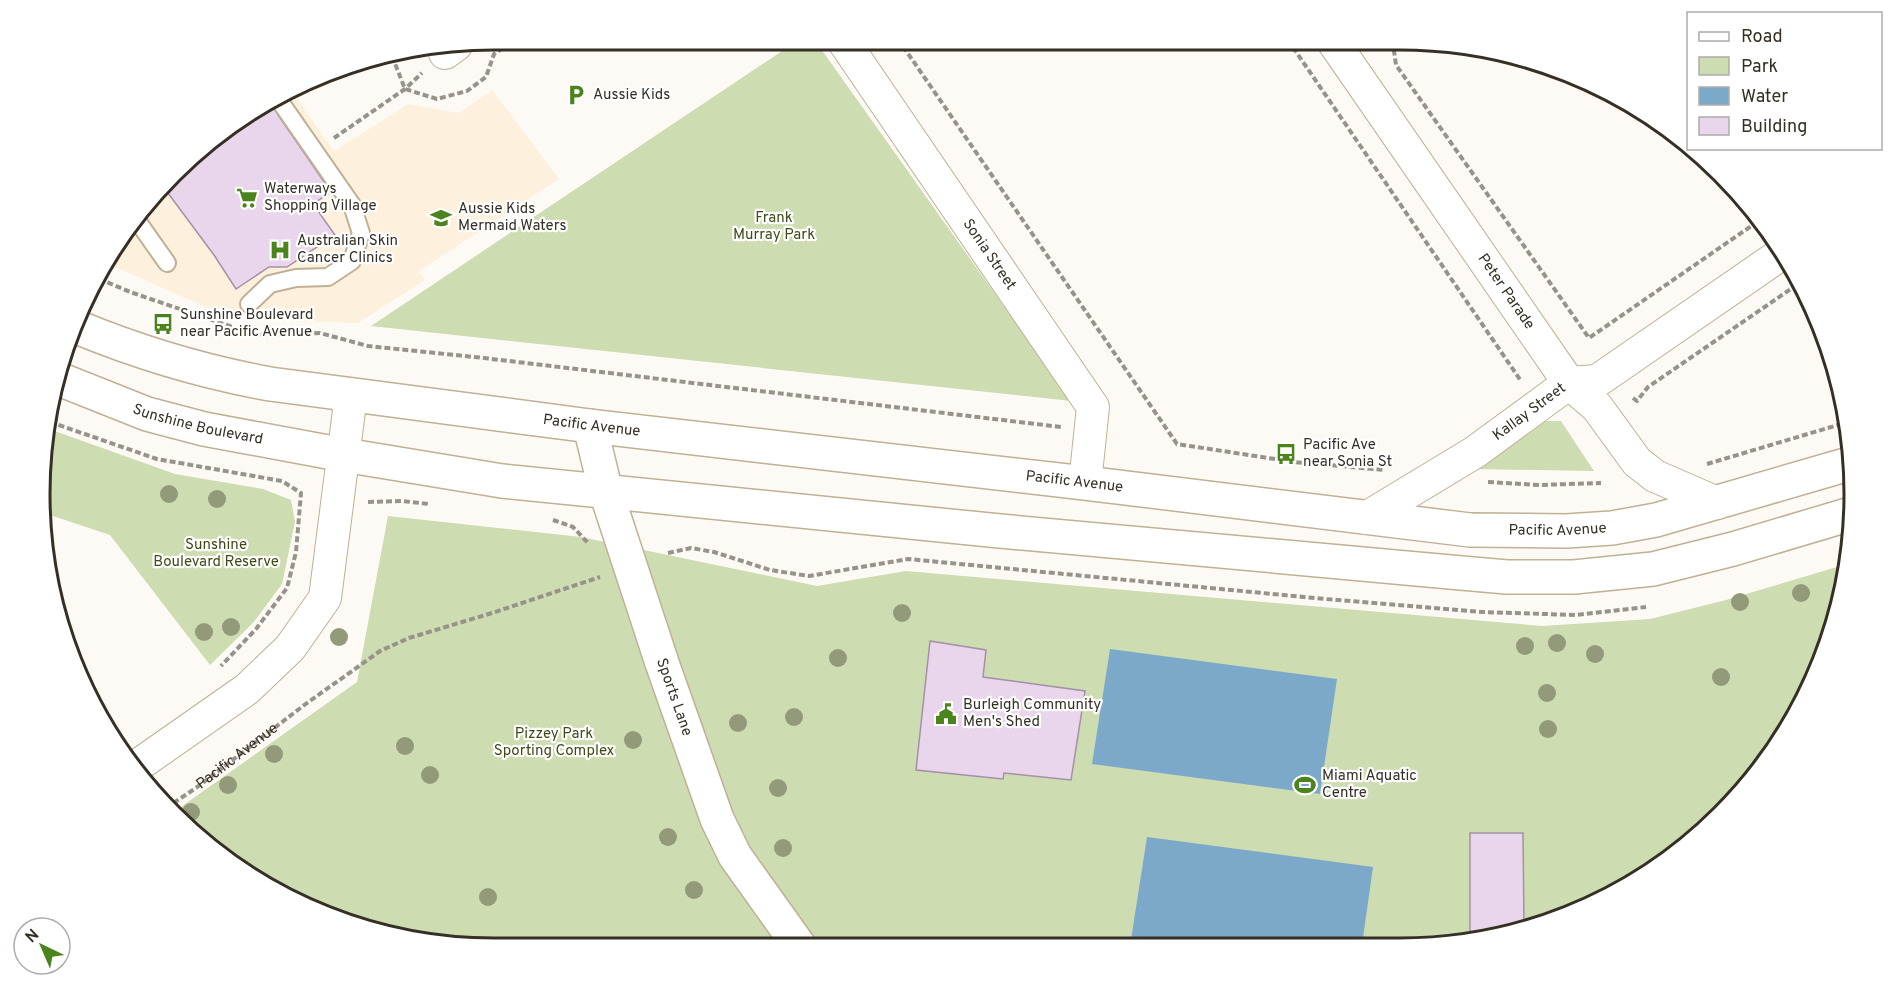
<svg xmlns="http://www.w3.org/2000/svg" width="1894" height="988" font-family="Overpass,sans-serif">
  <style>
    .built { fill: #fdf1dd }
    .green { fill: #cddcb1 }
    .water { fill: #7ca9ca }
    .building { fill: #e9d5ec; stroke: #a490a7; stroke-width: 1.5 }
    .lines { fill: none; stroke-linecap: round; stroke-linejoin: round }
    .lane-casing { stroke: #bfb096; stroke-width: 20 }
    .street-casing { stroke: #bfb096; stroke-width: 34 }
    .secondary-casing { stroke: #bfb096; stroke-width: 36 }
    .path { stroke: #97938b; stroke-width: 4; stroke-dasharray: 6 3; stroke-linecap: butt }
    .lane { stroke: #fff; stroke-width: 16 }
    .street { stroke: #fff; stroke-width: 32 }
    .secondary { stroke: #fff; stroke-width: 33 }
    .tree { fill: #939a7a }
    .labels { text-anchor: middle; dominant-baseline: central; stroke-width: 4.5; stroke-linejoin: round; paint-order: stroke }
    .poi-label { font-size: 15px; fill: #352f25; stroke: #fff; text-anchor: start }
    .park-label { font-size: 15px; fill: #3d4c16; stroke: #fff }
    .street-label { font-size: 15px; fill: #352f25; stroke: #fff }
    .rim { fill: none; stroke: #352f25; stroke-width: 3 }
  </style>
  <rect width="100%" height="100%" fill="#fdfaf5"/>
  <!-- built -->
  <path class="built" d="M492,90L559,179L419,271L425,280L358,323L263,320L210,309L106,263L116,241L217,133L293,93L334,151L408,104L459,113Z"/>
  <!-- green -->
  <path class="green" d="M800,39H814L1071,401L371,326Z
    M1544,421H1561L1594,471L1473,469Z
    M49,429L175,474L263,489L291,500L295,522L282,584L253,623L210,665L110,535L41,512Z
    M388,516L581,537L817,586L906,571L1542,626L1650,619L1726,600L1847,564L1839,612L1808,696L1742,794L1653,872L1574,914L1460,945L465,948L376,933L292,902L171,814L357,682Z"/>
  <!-- water -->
  <path class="water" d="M1110,649L1337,679L1320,794L1092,764Z
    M1147,837L1373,867L1362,945L1130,946Z"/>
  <!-- building -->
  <path class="building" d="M276,101L283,111L278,115L331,192L313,204L335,235L287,267H269L236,289L214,255L165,189L217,133Z
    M930,641L986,650L983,677L1085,691L1071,780L1004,773L1003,779L916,770Z
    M1470,833H1523L1524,928L1470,942Z"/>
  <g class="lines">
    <defs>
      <path id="lane" d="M136,219L167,263
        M249,304L270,284L296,278L328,277L352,261L361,233L352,205L279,100"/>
      <g id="street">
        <path id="s2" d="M842,39L1093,407L1085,483"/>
        <path id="s3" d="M1332,40L1569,383L1597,407L1637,462L1655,476L1717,503"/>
        <path d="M445,53L456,45"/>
        <path id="s4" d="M1366,518L1475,452L1569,383L1597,381L1613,370L1784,252"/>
        <path d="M137,766L247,689L290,648L325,598L351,395"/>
      </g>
      <g id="secondary">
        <path id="s5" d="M77,327C140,353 204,372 270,384L590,426L1085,483L1470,530L1566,531L1612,528L1656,520L1852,463"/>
        <path id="s6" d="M54,377L147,414L204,429L344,455L502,481L1000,531L1450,572L1507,577H1574L1653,569L1733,549L1854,513"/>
        <path id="s7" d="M590,426L606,492L662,663L717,819L735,856L800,947"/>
      </g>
    </defs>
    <!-- lane casing -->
    <use href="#lane" class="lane-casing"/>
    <!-- street casing -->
    <use href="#street" class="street-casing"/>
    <!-- secondary casing -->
    <use href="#secondary" class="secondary-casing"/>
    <!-- path -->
    <g class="path">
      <path d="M898,39L1177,444L1294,462L1385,470"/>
      <path d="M1288,40L1521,381"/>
      <path d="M1410,40L1394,51L1396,65L1589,338L1760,220"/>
      <path d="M392,56L405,89L437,99L467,91L486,77L494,54L518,39"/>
      <path d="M334,138L405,89L422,73"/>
      <path d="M99,279L133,293L256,335L320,333L368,346L484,358L1061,427"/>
      <path d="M1633,398L1637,401L1648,387L1801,282"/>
      <path d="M50,422L157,459L282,481L301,493L296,552L287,588L256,629L221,666"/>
      <path d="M1707,464L1848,422"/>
      <path d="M1488,482L1539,485L1601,483"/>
      <path d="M368,502L402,501L429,504"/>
      <path d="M553,520L573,527L588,543"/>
      <path d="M668,553L691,548L714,552L770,570L809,576L908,559L1325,599L1482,612L1576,615L1646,607"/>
      <path id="s1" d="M166,808L196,788L303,706L380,651L409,638L492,613L600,577"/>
    </g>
    <!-- lane -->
    <use href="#lane" class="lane"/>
    <!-- street -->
    <use href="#street" class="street"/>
    <!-- secondary -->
    <use href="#secondary" class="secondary"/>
  </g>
  <!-- trees -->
  <g class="tree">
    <circle cx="169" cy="494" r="9"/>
    <circle cx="217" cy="499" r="9"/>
    <circle cx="1801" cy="593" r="9"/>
    <circle cx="1740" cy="602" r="9"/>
    <circle cx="902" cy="613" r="9"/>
    <circle cx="231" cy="627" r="9"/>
    <circle cx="204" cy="632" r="9"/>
    <circle cx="339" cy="637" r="9"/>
    <circle cx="1557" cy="643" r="9"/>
    <circle cx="1525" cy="646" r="9"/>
    <circle cx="1595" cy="654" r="9"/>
    <circle cx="838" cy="658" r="9"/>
    <circle cx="1721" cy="677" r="9"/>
    <circle cx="1547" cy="693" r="9"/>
    <circle cx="794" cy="717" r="9"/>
    <circle cx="738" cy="723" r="9"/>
    <circle cx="1548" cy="729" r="9"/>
    <circle cx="633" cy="740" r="9"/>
    <circle cx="405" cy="746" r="9"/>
    <circle cx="274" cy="754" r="9"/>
    <circle cx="430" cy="775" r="9"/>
    <circle cx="228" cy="785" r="9"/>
    <circle cx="778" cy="788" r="9"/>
    <circle cx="191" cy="812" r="9"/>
    <circle cx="668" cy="837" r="9"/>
    <circle cx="783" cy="848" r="9"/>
    <circle cx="694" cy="890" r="9"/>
    <circle cx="488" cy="897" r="9"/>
  </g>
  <!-- icons -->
  <defs>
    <symbol id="parking-bare" viewBox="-9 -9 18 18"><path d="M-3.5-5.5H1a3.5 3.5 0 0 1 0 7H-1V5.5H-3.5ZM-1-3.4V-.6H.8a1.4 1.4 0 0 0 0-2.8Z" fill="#4b831d" stroke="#fff" stroke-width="2.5" paint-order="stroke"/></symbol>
    <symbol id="supermarket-bare" viewBox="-9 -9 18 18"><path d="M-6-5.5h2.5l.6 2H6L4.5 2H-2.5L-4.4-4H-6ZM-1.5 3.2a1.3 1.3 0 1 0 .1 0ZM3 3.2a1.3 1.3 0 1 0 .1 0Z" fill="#4b831d" stroke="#fff" stroke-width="2.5" paint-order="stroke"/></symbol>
    <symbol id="school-bare" viewBox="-9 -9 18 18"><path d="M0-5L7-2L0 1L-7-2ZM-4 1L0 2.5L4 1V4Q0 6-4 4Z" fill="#4b831d" stroke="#fff" stroke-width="2.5" paint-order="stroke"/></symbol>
    <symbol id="hospital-bare" viewBox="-9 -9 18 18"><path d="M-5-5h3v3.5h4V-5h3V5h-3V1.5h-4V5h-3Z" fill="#4b831d" stroke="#fff" stroke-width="2.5" paint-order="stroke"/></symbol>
    <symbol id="bus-bare" viewBox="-9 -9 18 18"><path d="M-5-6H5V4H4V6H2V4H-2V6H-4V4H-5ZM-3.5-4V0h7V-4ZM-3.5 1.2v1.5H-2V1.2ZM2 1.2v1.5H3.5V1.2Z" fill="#4b831d" stroke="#fff" stroke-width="2.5" paint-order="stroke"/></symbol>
    <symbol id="civic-bare" viewBox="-9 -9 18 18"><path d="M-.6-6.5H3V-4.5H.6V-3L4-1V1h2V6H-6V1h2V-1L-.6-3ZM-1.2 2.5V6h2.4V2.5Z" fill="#4b831d" stroke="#fff" stroke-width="2.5" paint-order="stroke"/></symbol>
    <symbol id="stadium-bare" viewBox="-9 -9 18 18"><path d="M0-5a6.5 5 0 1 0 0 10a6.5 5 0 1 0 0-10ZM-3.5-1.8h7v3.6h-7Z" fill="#4b831d" stroke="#fff" stroke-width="2.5" paint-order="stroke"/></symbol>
  </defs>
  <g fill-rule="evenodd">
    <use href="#parking-bare" x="561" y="80" width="30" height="30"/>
    <use href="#supermarket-bare" x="232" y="183" width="30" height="30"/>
    <use href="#school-bare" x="426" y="203" width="30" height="30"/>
    <use href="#hospital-bare" x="265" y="235" width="30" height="30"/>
    <use href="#bus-bare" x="148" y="309" width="30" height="30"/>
    <use href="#bus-bare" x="1271" y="439" width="30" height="30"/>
    <use href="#civic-bare" x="931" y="699" width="30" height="30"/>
    <use href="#stadium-bare" x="1290" y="770" width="30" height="30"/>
  </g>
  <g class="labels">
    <!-- poi labels -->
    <g class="poi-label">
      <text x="593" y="95">Aussie Kids</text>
      <text x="264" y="189">Waterways<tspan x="264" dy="17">Shopping Village</tspan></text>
      <text x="458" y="209">Aussie Kids<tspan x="458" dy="17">Mermaid Waters</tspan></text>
      <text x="297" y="241">Australian Skin<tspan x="297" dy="17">Cancer Clinics</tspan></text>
      <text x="180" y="315">Sunshine Boulevard<tspan x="180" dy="17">near Pacific Avenue</tspan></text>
      <text x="1303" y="445">Pacific Ave<tspan x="1303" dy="17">near Sonia St</tspan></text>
      <text x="963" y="705">Burleigh Community<tspan x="963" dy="17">Men's Shed</tspan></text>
      <text x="1322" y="776">Miami Aquatic<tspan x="1322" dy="17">Centre</tspan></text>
    </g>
    <!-- park labels -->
    <g class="park-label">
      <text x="774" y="218">Frank<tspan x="774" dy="17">Murray Park</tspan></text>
      <text x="216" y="545">Sunshine<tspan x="216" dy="17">Boulevard Reserve</tspan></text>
      <text x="554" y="734">Pizzey Park<tspan x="554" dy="17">Sporting Complex</tspan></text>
    </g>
    <!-- street labels -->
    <g class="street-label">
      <text stroke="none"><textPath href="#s2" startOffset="261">Sonia Street</textPath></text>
      <text stroke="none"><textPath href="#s3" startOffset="306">Peter Parade</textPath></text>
      <text stroke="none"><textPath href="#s4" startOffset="195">Kallay Street</textPath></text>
      <text stroke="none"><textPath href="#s6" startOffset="152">Sunshine Boulevard</textPath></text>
      <text stroke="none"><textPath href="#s5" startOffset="526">Pacific Avenue</textPath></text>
      <text stroke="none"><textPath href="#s5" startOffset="1012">Pacific Avenue</textPath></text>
      <text stroke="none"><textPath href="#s5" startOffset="1498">Pacific Avenue</textPath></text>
      <text stroke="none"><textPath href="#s7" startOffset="284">Sports Lane</textPath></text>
      <text stroke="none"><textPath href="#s1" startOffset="88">Pacific Avenue</textPath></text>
    </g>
  </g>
  <!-- crop -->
  <path d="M0 0H1894V988H0ZM494 50H1400A444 444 0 0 1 1844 494V494A444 444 0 0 1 1400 938H494A444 444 0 0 1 50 494V494A444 444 0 0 1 494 50Z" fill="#fff" fill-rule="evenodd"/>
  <path class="rim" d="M494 50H1400A444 444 0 0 1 1844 494V494A444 444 0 0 1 1400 938H494A444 444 0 0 1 50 494V494A444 444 0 0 1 494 50Z"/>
  <!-- legend -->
  <rect x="1687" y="12" width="195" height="138" fill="#ffffff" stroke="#aeaca8" stroke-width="1.5"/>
  <rect x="1699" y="32" width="30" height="9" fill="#ffffff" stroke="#aeaca8" stroke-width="1.5"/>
  <text x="1741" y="42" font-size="18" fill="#352f25">Road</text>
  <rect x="1699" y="57" width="30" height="18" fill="#cddcb1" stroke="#aeaca8" stroke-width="1.5"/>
  <text x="1741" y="72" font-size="18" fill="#352f25">Park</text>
  <rect x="1699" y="87" width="30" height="18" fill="#7ca9ca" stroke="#aeaca8" stroke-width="1.5"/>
  <text x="1741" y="102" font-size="18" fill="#352f25">Water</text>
  <rect x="1699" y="117" width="30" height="18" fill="#e9d5ec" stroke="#aeaca8" stroke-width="1.5"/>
  <text x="1741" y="132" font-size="18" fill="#352f25">Building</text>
  <!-- north arrow -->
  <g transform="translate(42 946) rotate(316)"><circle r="28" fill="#ffffff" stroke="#aeaca8" stroke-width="1.5"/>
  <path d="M0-4.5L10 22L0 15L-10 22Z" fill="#4b831d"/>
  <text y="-9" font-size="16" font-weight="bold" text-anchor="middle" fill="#352f25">N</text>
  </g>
</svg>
